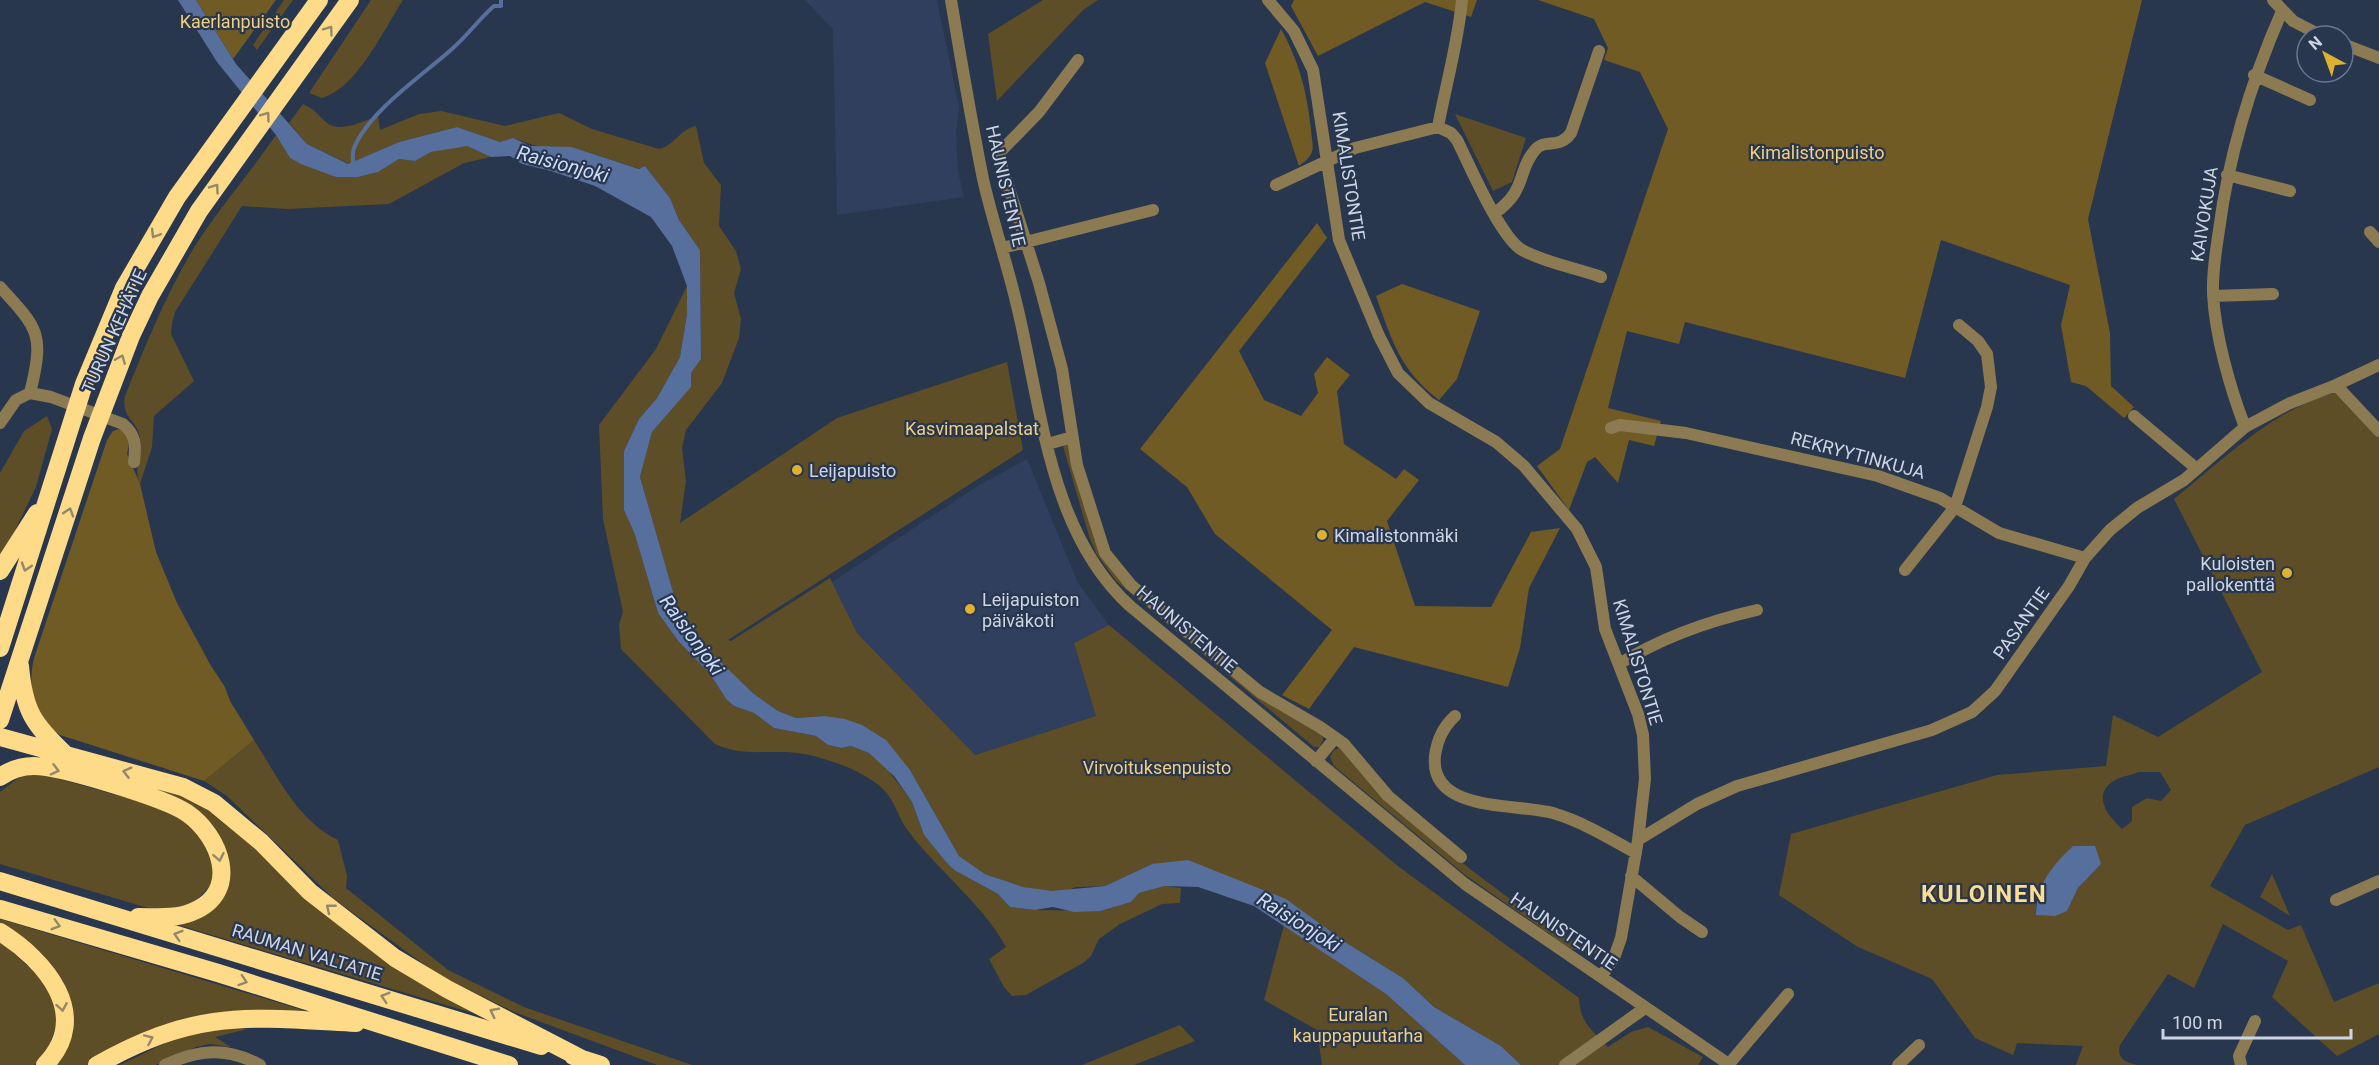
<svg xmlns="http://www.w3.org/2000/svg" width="2379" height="1065" font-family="Roboto,sans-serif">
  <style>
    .built { fill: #2f3f5d }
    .green { fill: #5e4e27; fill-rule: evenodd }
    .forest { fill: #705b25 }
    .water { fill: #576f9c }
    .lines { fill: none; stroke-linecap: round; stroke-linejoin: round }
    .stream { stroke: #576f9c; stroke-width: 4 }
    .minor { stroke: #8c7b52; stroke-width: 12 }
    .highway { stroke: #fedb88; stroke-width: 18 }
    .oneway { stroke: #93886b }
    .poi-dot { fill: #deb133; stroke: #28364e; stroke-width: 2 }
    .labels { text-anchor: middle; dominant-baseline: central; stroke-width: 4.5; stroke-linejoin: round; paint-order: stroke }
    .park-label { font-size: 18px; fill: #f1cf7e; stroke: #28364e }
    .street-label { font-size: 18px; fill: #cdd5e5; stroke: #28364e }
    .poi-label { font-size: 18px; fill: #cdd5e5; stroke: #28364e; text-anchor: start }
    .water-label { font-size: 20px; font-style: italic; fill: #cdddfa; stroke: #28364e }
    .district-label { font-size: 24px; font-weight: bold; letter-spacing: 1.5px; fill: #fcdd92; stroke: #28364e }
  </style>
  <rect width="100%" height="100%" fill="#28364e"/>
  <!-- built -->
  <path class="built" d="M805,0H937L959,107L956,134L958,171L964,197L837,215L833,29Z
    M1027,459L1078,583L1109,625L1074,643L1097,716L974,755L857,633L832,582L979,485Z"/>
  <!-- green -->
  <path class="green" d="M284,0H293L257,50L253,45Z
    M371,0H403C384,29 357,88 322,98L309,93Z
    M1043,0H1098L1083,10L997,101L988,34Z
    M303,104C317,111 316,113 326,122C338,134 364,121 378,116L380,130L419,114L441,111L505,126L559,113L592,129L659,149C674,146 680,129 696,126L704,163L721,185L719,226L736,251L741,269L734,293L741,319L739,338L722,383L686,430L682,448L686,481L680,523L837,418L1007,362L1023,450L728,640L731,641L830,578L857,633L975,755L1096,716L1074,643L1109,625L1399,867L1579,998C1580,1023 1592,1030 1608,1047L1631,1032L1648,1027L1703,1057L1698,1065H1521L1501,1046L1434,1007L1403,978L1345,942L1152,864L1105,886L1076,887L1052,897L985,874L959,856L910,770L824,716L796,718L778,711L754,694L696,638L678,609L640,477L652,432L690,387L691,372L701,359L700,250L679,220L670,198L645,166L640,169L572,147H539L513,138L500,142L457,127L399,142L349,164L307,144L289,123Z
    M1455,114L1526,138L1512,182L1493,191Z
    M276,135L290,158L336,177H358L378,172L399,159L415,161L431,152L453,147L467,146L491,157L464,163L389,204L287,209L242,206L175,312L172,324L171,334L194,381L154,416L152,447L140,484C133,469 142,455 140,438C137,419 121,419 125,396C146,344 166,294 195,246C220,207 250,173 276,135Z
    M687,286V314L680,357L657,398L639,419L624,451V510L635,535L658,613L679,642L710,674L726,699L734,706L754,713L774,728L816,736L828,745L842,748L851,746L869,753L885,766L912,802L924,835L946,862L954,870L998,894L1010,907L1035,910L1101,911L1131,902L1139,893L1165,886L1181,888L1180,903L1162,904L1120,924L1099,939L1091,956L1083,963L1026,995L1012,996L1004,987L989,959L1006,947C981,902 939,872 909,832C898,818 896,802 883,789C864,771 834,761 809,755C775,747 747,759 715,744L621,649L619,625L623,612L603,519L599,425L656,349Z
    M2335,392L2379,436V767L2245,825L2210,886L2288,930L2301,925L2334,1002L2379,983V1034L2337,1056L2272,997L2288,961L2223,924L2194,988L2168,974L2120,1045C2116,1059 2126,1062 2137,1065H2076L2083,1046L2017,1043L2013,1055L1975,1038L1932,979L1858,947L1779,895L1791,834L1997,775L2106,766L2113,715L2158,737L2262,672L2174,499C2226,457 2270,412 2335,392ZM2139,772H2160L2171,790L2161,801L2147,798L2132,807V821L2122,829C2109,817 2092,797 2112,782C2119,777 2131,775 2139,772ZM2101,864L2078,888L2067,911L2036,915V896Z
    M47,416L52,429L36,487L0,561V473L24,431Z
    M1068,441L1093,535L1109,566L1322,734L1323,740L1320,747H1314L1116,581L1096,553L1089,536L1063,446Z
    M254,740C277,776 298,821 338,840L347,876L346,888L448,970L524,1007L692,1065H657L514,1012L440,976L334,899L227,796L204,781Z
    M1342,747L1387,801L1470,869L1538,920L1571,940L1599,951L1598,954L1571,949L1464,874L1334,766L1330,757L1334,750Z
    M39,773L179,813L210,845L214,881C191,909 184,909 148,908L0,864V792L21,776Z
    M101,774C133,782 169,787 198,803C220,815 238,832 257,849L496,1020L175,924L216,901L215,832Z
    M2272,874L2290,916L2260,897Z
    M0,919L316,1014L264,1011L90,1065H56C66,1053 67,1042 70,1026C78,974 38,952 0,927Z
    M1284,925L1386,994L1465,1065H1322L1317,1030L1264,1000Z
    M0,941L49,985L58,1019L46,1056L34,1065H0Z
    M1180,1025L1195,1041L1134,1065H1082Z
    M228,1026L248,1029L215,1037L231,1047L210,1044L196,1047L156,1065H120L176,1038Z"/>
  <!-- forest -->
  <path class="forest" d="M196,0H276L233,59Z
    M1294,0H1477L1471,17L1425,2L1318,56L1291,6Z
    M1538,0H2142L2088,219L2110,333L2111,386L2134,407L2124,418L2086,386L2071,382L2061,325L2070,285L1941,240L1905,378L1685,322L1679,344L1627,331L1608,408L1661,421L1654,446L1629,440L1618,483L1595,457L1587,462L1569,510L1537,466L1560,449L1668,129L1640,72L1604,60L1608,48L1594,19Z
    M1281,29C1299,61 1307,92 1311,129C1311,136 1314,145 1312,152C1309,159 1304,162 1299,166L1265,63Z
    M1317,223L1327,238L1239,351L1264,400L1301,416L1318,393L1314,374L1327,357L1350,375L1337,391L1344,444L1396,479L1404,469L1419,480L1387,521L1415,606L1491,607L1531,532L1560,528L1529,588L1520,648L1508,687L1354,647L1309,709L1282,695L1332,630L1215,534L1187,487L1140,449Z
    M1402,284L1480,311L1457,379L1439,400C1400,370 1392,341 1376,296Z
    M119,429L124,431L129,443L127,454L140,484L156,552L177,603L211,666L225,687L230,701L254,740L204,781L60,735C33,718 27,688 34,658L107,440L113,431Z"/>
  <!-- water -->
  <path class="water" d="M178,0H196L236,64L307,144L348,164L399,142L457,127L500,142L513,138L531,146L572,147L639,169L645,166L670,198L679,220L700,250L701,359L691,373V387L652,432L640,477L678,609L696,638L754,694L778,711L796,718L824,716L845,719L862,725L886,740L910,770L959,856L985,874L1023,887L1052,891L1105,886L1152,864L1188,860L1286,899L1345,942L1403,978L1434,1007L1501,1046L1521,1065H1465L1386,994L1254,906L1198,887L1165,886L1139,893L1131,902L1101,911L1074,912L1053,907L1035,910L1010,907L998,894L954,870L946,862L924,835L912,802L894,776L869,753L851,746L842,748L828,745L816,736L774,728L754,713L734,706L726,699L710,674L679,642L658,613L635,535L624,510V451L639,419L657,398L680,357L687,314V286L672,246L651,217L595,186L551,171L522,164L510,156L491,157L467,146L431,152L415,161L399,159L378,172L358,177H336L301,164L290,158L276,135L217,62Z
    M2073,846H2095L2101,864L2078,888L2067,911L2055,916L2036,915C2037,884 2051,867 2073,846Z"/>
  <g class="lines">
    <!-- stream -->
    <path class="stream" d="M353,166C353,160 352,153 354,148C369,111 423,75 452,49C467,36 479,19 494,6H501V0"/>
    <!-- minor -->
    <path class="minor" d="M951,0C961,60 971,119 983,179C993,223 1008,266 1018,310C1042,411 1050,533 1130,606L1465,884L1730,1065
      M1268,0L1294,31L1313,70L1339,240L1379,336L1398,373L1429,403L1496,442L1524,466L1577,529L1596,567L1605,629L1638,714L1643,735L1645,779L1638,840L1621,938L1614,958L1601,977
      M2273,0L2293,21L2322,36
      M2343,44L2379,58
      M1078,60L1039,112L998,154L1039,283L1062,369L1077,465L1105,553L1131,585L1260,692L1320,727L1344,744L1388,796L1461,857
      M2254,75L2310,100
      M1438,127C1446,84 1458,43 1462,0
      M2227,175L2290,191
      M1276,185L1355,148L1438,127L1451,133L1457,140C1470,166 1500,237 1522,250C1546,263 1576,268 1601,277
      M1495,213C1528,189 1516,173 1535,150C1545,138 1559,150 1571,133L1599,51
      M2370,232L2379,242
      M1002,248L1153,210
      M0,287C40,330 44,335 30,393
      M2213,296L2273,294
      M2336,385L2379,365
      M30,393L51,397L123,424C136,435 136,445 134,462
      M2134,416L2197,469
      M0,423L16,400L30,393
      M2245,427C2230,388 2215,335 2213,294C2212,272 2216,251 2219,230C2229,153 2251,82 2282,11
      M1611,428L1620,425L1686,433L1878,476L1940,498L1999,533L2085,558
      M1048,444L1072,437
      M1905,570L1955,507L1987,407L1991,387L1987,354L1978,341L1959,325
      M1619,664C1661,638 1708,621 1757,610
      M1455,716C1443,727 1437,740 1435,756C1429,813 1517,803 1553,813C1583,822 1609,838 1636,853
      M1316,761L1335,738
      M1638,840L1697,804L1737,786L1932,730L1972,712L1995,691L2069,586L2085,558L2110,530L2137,508L2184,480L2245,427L2288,404L2336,385L2379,431
      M1631,876L1680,917L1702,932
      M2336,900L2379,881
      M1729,1064L1788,994
      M165,1065C199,1049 227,1047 260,1065
      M1565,1065L1645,1008
      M1898,1065L1919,1045
      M2241,1065L2239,1056L2255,1021"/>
    <!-- highway -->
    <path class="highway" d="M0,571L37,513
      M0,648L84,384L124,288L177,197L319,0
      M20,666C24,711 33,724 66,755
      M0,720L92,438L131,336L150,296L199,211L350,0
      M0,737L183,787L214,803L261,842L310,892L395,958L447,989L582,1059
      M0,777C10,770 21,766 34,766C60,766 165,798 187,813C220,836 242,892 192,912C176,919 156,917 138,917
      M0,881L541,1046
      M0,909L218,973L509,1065
      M0,932C45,960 93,1015 45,1065
      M573,1056L601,1065
      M97,1065C197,1009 246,1017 356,1023"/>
  </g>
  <!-- one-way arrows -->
  <defs><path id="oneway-chevron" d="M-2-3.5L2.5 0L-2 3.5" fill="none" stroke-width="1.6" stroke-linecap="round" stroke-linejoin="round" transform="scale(1.5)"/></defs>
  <g class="oneway">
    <use href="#oneway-chevron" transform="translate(329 30) rotate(-54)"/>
    <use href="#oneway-chevron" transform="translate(266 116) rotate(-54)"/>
    <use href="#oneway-chevron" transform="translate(215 188) rotate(-55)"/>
    <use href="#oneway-chevron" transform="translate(155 234) rotate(121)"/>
    <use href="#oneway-chevron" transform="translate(121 359) rotate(-68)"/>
    <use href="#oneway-chevron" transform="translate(69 512) rotate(-72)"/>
    <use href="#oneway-chevron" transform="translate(26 567) rotate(108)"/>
    <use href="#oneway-chevron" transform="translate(55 770) rotate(15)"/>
    <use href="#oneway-chevron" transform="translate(127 772) rotate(-165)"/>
    <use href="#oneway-chevron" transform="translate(219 857) rotate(79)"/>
    <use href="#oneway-chevron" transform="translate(330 908) rotate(-141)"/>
    <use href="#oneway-chevron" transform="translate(56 925) rotate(16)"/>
    <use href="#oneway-chevron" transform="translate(178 935) rotate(-163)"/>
    <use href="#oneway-chevron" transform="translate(243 981) rotate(18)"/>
    <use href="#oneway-chevron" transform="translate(385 997) rotate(-163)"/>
    <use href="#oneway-chevron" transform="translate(62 1007) rotate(80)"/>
    <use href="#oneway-chevron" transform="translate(494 1012) rotate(-153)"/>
    <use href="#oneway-chevron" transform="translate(149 1039) rotate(-24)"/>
  </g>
  <!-- markers -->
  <g class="poi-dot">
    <circle cx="797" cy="470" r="6"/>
    <circle cx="1322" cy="535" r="6"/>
    <circle cx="2287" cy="573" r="6"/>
    <circle cx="970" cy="609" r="6"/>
  </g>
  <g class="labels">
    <!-- park labels -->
    <g class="park-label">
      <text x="235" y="21">Kaerlanpuisto</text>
      <text x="1817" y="152">Kimalistonpuisto</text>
      <text x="972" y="428">Kasvimaapalstat</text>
      <text x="1157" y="767">Virvoituksenpuisto</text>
      <text x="1358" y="1014">Euralan<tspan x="1358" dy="21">kauppapuutarha</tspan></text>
    </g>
    <!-- street labels -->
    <g class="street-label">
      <text transform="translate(1349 176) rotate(81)">KIMALISTONTIE</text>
      <text transform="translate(1006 186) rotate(77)">HAUNISTENTIE</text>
      <text transform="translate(2204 214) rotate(-81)">KAIVOKUJA</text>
      <text transform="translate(114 331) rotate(-66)">TURUN KEHÄTIE</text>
      <text transform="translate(1858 455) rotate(15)">REKRYYTINKUJA</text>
      <text transform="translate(2021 623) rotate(-55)">PASANTIE</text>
      <text transform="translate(1187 629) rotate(40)">HAUNISTENTIE</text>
      <text transform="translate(1638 662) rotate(73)">KIMALISTONTIE</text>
      <text transform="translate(1564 931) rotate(34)">HAUNISTENTIE</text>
      <text transform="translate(307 952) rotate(17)">RAUMAN VALTATIE</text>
    </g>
    <!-- poi labels -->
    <g class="poi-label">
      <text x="809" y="470">Leijapuisto</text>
      <text x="1334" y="535">Kimalistonmäki</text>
      <text x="2275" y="563" text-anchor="end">Kuloisten<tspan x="2275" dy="21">pallokenttä</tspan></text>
      <text x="982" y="599">Leijapuiston<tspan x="982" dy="21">päiväkoti</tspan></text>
    </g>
    <!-- water labels -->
    <g class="water-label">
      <text transform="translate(563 164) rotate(15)">Raisionjoki</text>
      <text transform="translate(692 635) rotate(54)">Raisionjoki</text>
      <text transform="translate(1299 922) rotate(32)">Raisionjoki</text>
    </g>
    <!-- district labels -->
    <g class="district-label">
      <text x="1984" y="894">KULOINEN</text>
    </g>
  </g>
  <!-- north arrow -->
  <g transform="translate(2325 54) rotate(319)"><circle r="28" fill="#28364e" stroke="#6a768a" stroke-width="1.5"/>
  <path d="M0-4.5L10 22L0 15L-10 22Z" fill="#deb133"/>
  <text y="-9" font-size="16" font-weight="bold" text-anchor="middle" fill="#cdd5e5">N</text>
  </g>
  <!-- scale -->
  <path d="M2163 1029v9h188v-9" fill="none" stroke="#cdd5e5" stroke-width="3"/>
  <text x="2172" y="1029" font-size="18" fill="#cdd5e5" stroke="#28364e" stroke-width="4.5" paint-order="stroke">100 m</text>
</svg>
